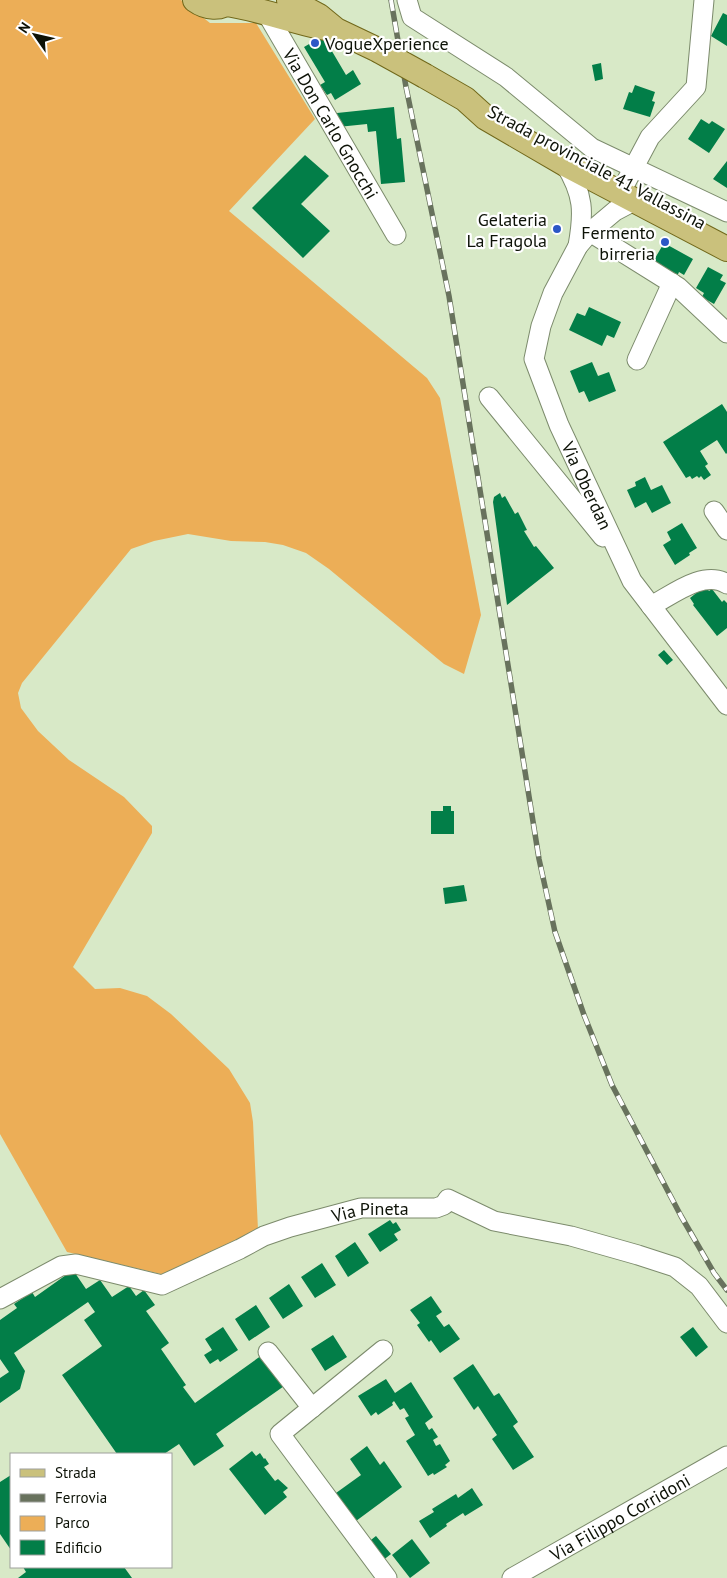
<svg xmlns="http://www.w3.org/2000/svg" width="727" height="1578" font-family="'PT Sans',sans-serif">
  <style>
    .green { fill: #ecae57 }
    .building { fill: #027e48 }
    .lines { fill: none; stroke-linecap: round; stroke-linejoin: round }
    .minor-casing { stroke: #7c8b6c; stroke-width: 21 }
    .major-casing { stroke: #71681a; stroke-width: 26 }
    .minor { stroke: #fff; stroke-width: 19 }
    .major { stroke: #cac17c; stroke-width: 24 }
    .rail-casing { stroke: #68725d; stroke-width: 5.5 }
    .rail { stroke: #fff; stroke-width: 4; stroke-dasharray: 11; stroke-linecap: butt }
    .major-bridge-casing { stroke: #71681a; stroke-width: 26; stroke-linecap: butt }
    .major-bridge { stroke: #cac17c; stroke-width: 24 }
    .poi-dot { fill: #2c57c6; stroke: #fff; stroke-width: 2 }
    .labels { text-anchor: middle; dominant-baseline: central; stroke-width: 4.5; stroke-linejoin: round; paint-order: stroke }
    .poi-label { font-size: 18px; fill: #0d1207; stroke: #fff; text-anchor: end }
    .street-label { font-size: 18px; fill: #0d1207; stroke: #fff }
  </style>
  <rect width="100%" height="100%" fill="#d8e9c7"/>
  <!-- green -->
  <path class="green" d="M0,0H181L210,23H256L315,119L229,211L427,378L440,398L481,615L464,674L444,664L329,569L306,553L283,545L265,542L231,541L188,534L154,541L131,549L22,683L18,693L21,708L38,731L69,760L124,797L152,826V833L73,967L95,989L120,988L147,996L171,1014L229,1069L250,1103L253,1122L258,1230L165,1275L67,1252L0,1134Z"/>
  <!-- building -->
  <path class="building" d="M723,13L727,15V46L711,36Z
    M323,36L346,75L353,70L361,84L335,100L331,93L327,95L320,85L325,82L304,47Z
    M601,63L603,79L595,81L592,65Z
    M635,85L655,92L652,101L655,102L650,117L623,109L629,92L632,93Z
    M394,107L397,139L401,138L405,182L381,184L376,131L368,132L367,124L338,127L337,113Z
    M701,119L709,124L712,121L725,129L709,153L688,139Z
    M305,155L329,176L301,204L330,231L303,258L252,208Z
    M727,161V188L713,179Z
    M664,243L693,259L684,275L679,272L676,279L651,265Z
    M708,267L723,275L720,280L726,283L714,304L702,297L704,293L696,288Z
    M589,307L621,322L614,338L607,335L602,346L569,330L577,313L585,316Z
    M592,362L598,376L609,372L616,391L589,402L584,391L579,393L570,371Z
    M722,404L727,412V453L726,454L717,440L700,451L708,464L705,466L711,475L704,480L701,476L699,478L697,476L692,479L690,476L686,478L663,442Z
    M645,477L651,490L662,485L671,503L652,513L646,502L635,508L627,490L636,486L635,482Z
    M500,493L502,498L505,496L515,514L518,512L527,530L524,531L534,547L536,546L554,568L507,605L493,502L494,497Z
    M682,523L697,548L689,553L690,555L675,565L663,545L671,540L667,532Z
    M705,586L709,591L712,589L722,602L724,600L727,603V628L717,636L693,605L694,604L690,598Z
    M664,650L673,660L667,665L658,655Z
    M443,806H451V811H454V834H431V811H443Z
    M464,885L467,901L445,904L443,888Z
    M390,1220L393,1224L396,1222L401,1230L394,1234L398,1240L380,1252L368,1234Z
    M355,1242L369,1263L348,1277L335,1256Z
    M322,1263L336,1285L315,1298L301,1277Z
    M73,1270L86,1289L100,1280L112,1297L129,1286L136,1296L144,1290L155,1305L146,1311L169,1343L161,1349L186,1385L183,1387L195,1403L265,1353L287,1384L216,1434L224,1446L194,1466L179,1444L164,1454H117L62,1375L102,1346L84,1320L95,1312L88,1302L14,1353L25,1371L20,1389L0,1403V1378L9,1372L0,1359V1320L17,1308L14,1304L32,1292L35,1297Z
    M289,1284L303,1306L283,1319L269,1298Z
    M431,1296L442,1312L436,1316L444,1327L449,1324L460,1339L440,1353L431,1340L429,1342L417,1325L420,1323L410,1310Z
    M256,1305L270,1327L249,1341L235,1319Z
    M223,1327L238,1350L220,1362L218,1359L210,1364L204,1355L212,1350L205,1339Z
    M693,1327L708,1347L696,1357L680,1337Z
    M333,1335L347,1357L325,1371L311,1349Z
    M473,1364L494,1396L499,1393L518,1422L513,1426L534,1457L513,1470L492,1439L497,1435L478,1406L474,1410L453,1378Z
    M386,1379L395,1393L411,1382L433,1417L425,1423L429,1430L432,1428L438,1437L433,1440L436,1446L440,1444L450,1461L445,1465L447,1467L434,1475L433,1473L428,1476L406,1441L415,1435L405,1418L409,1416L404,1408L400,1410L394,1401L392,1403L393,1405L378,1415L376,1412L371,1416L358,1396Z
    M367,1446L380,1465L384,1461L402,1487L356,1521L336,1493L361,1475L350,1459Z
    M252,1451L256,1456L260,1453L264,1459L265,1458L269,1464L264,1467L275,1481L278,1479L288,1488L283,1492L287,1497L265,1515L229,1469Z
    M11,1475V1550L0,1534V1482Z
    M472,1488L483,1505L465,1516L463,1513L446,1524L447,1526L430,1538L419,1521L434,1512L432,1509L456,1494L458,1498Z
    M376,1536L391,1554L382,1561L367,1543Z
    M412,1539L430,1563L410,1578L392,1555Z
    M23,1567H124L132,1578H18L26,1572Z"/>
  <g class="lines">
    <defs>
      <g id="minor">
        <path d="M407,0L412,17L506,77L592,148L727,212"/>
        <path id="s1" d="M266,12L396,235"/>
        <path d="M565,164C584,195 584,212 578,246"/>
        <path d="M626,182L650,137L696,87L704,0"/>
        <path id="s2" d="M634,201L615,211L590,232L578,246L553,293L541,326L534,359L559,425L632,581L727,705"/>
        <path d="M590,232L678,287L727,333"/>
        <path d="M637,360L672,283"/>
        <path d="M489,397L603,537"/>
        <path d="M714,511L727,530"/>
        <path d="M651,606C672,595 704,569 727,584"/>
        <path id="s3" d="M0,1299L61,1266L76,1264L162,1285L240,1249L264,1236L290,1227L361,1208H436L444,1205L448,1199L494,1221L571,1236L638,1255L675,1267L699,1286L727,1323"/>
        <path d="M383,1350L280,1434L387,1578"/>
        <path d="M268,1352L312,1408"/>
        <path id="s4" d="M512,1578L727,1456"/>
      </g>
      <path id="major" d="M195,0C206,8 221,10 231,0
        M289,0L319,16L336,30L378,50
        M227,4C264,10 299,24 336,30
        M425,76L465,99L486,118L565,164L727,249"/>
    </defs>
    <!-- minor casing -->
    <use href="#minor" class="minor-casing"/>
    <!-- major casing -->
    <use href="#major" class="major-casing"/>
    <!-- minor -->
    <use href="#minor" class="minor"/>
    <!-- major -->
    <use href="#major" class="major"/>
    <defs>
      <path id="rail" d="M391,0L406,87L449,296L539,859L555,932L584,1015L612,1085L681,1216L714,1273L727,1290"/>
    </defs>
    <!-- rail casing -->
    <use href="#rail" class="rail-casing"/>
    <!-- rail -->
    <use href="#rail" class="rail"/>
    <defs>
      <path id="major-bridge" d="M378,50L425,76"/>
    </defs>
    <!-- major-bridge casing -->
    <use href="#major-bridge" class="major-bridge-casing"/>
    <!-- major-bridge -->
    <use href="#major-bridge" class="major-bridge"/>
  </g>
  <!-- markers -->
  <g class="poi-dot">
    <circle cx="315" cy="43" r="5"/>
    <circle cx="557" cy="229" r="5"/>
    <circle cx="665" cy="242" r="5"/>
  </g>
  <g class="labels">
    <!-- poi labels -->
    <g class="poi-label">
      <text x="325" y="43" text-anchor="start">VogueXperience</text>
      <text x="547" y="219">Gelateria<tspan x="547" dy="21">La Fragola</tspan></text>
      <text x="655" y="232">Fermento<tspan x="655" dy="21">birreria</tspan></text>
    </g>
    <!-- street labels -->
    <g class="street-label">
      <text stroke="none"><textPath href="#s1" startOffset="129">Via Don Carlo Gnocchi</textPath></text>
      <text transform="translate(597 167) rotate(28)">Strada provinciale 41 Vallassina</text>
      <text stroke="none"><textPath href="#s2" startOffset="332">Via Oberdan</textPath></text>
      <text stroke="none"><textPath href="#s3" startOffset="396">Via Pineta</textPath></text>
      <text stroke="none"><textPath href="#s4" startOffset="124">Via Filippo Corridoni</textPath></text>
    </g>
  </g>
  <!-- legend -->
  <rect x="10" y="1453" width="162" height="115" fill="#ffffff" stroke="#9ea09c"/>
  <rect x="20" y="1469" width="25" height="8" fill="#cac17c" stroke="#9ea09c"/>
  <text x="55" y="1478" font-size="15" fill="#0d1207">Strada</text>
  <rect x="20" y="1494" width="25" height="8" fill="#68725d" stroke="#9ea09c"/>
  <text x="55" y="1503" font-size="15" fill="#0d1207">Ferrovia</text>
  <rect x="20" y="1516" width="25" height="15" fill="#ecae57" stroke="#9ea09c"/>
  <text x="55" y="1528" font-size="15" fill="#0d1207">Parco</text>
  <rect x="20" y="1540" width="25" height="15" fill="#027e48" stroke="#9ea09c"/>
  <text x="55" y="1553" font-size="15" fill="#0d1207">Edificio</text>
  <!-- north arrow -->
  <g transform="translate(35 35) rotate(304)" stroke="#ffffff" stroke-width="4" paint-order="stroke">
  <path d="M0-4L9 19L0 12L-9 19Z" fill="#0d1207"/>
  <text y="-8" font-size="14" font-weight="bold" text-anchor="middle" fill="#0d1207">N</text>
  </g>
</svg>
